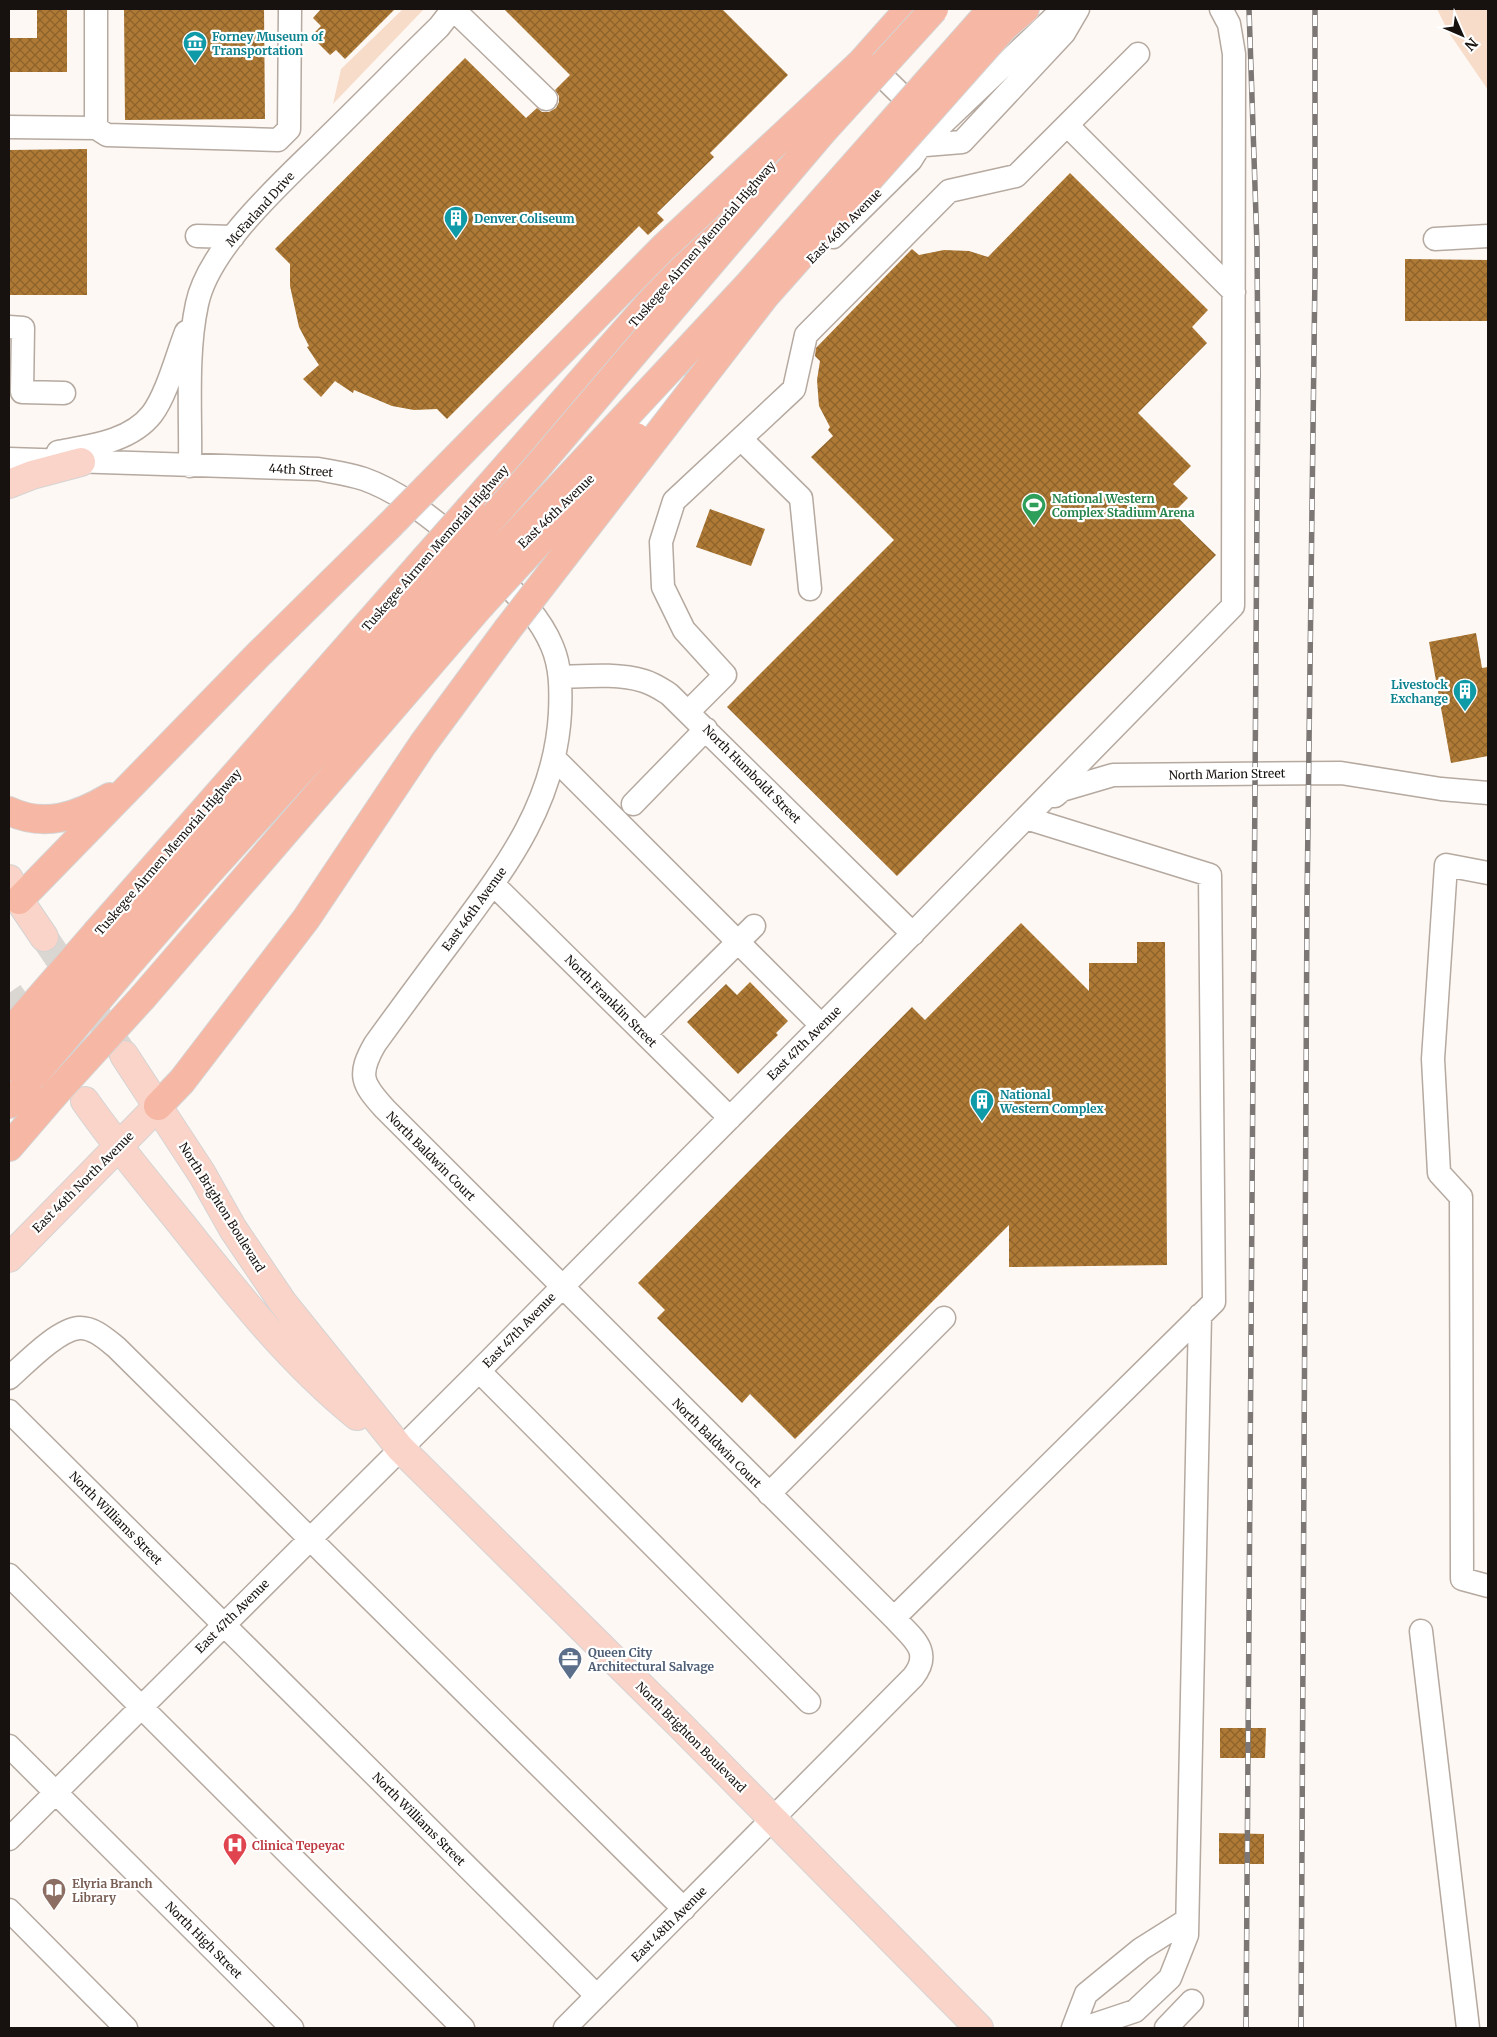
<svg xmlns="http://www.w3.org/2000/svg" width="1497" height="2037" font-family="Merriweather,serif">
  <style>
    .green { fill: #f7dcca }
    .building { fill: url(#building-cross-hatch) }
    .lines { fill: none; stroke-linecap: round; stroke-linejoin: round }
    .major-tunnel { stroke: #dad6d2; stroke-width: 28; stroke-dasharray: 28 14; stroke-linecap: butt }
    .minor-casing { stroke: #b5a9a0; stroke-width: 25 }
    .major-casing { stroke: #d5d4d4; stroke-width: 30 }
    .highway-casing { stroke: #d5d4d4; stroke-width: 30 }
    .minor { stroke: #fff; stroke-width: 22 }
    .major { stroke: #fad4c8; stroke-width: 28 }
    .highway { stroke: #f6b7a4; stroke-width: 28 }
    .rail-casing { stroke: #7c7774; stroke-width: 5.5 }
    .rail { stroke: #fff; stroke-width: 4; stroke-dasharray: 11; stroke-linecap: butt }
    .highway-bridge-casing { stroke: #d5d4d4; stroke-width: 30; stroke-linecap: butt }
    .highway-bridge { stroke: #f6b7a4; stroke-width: 28 }
    .labels { text-anchor: middle; dominant-baseline: central; stroke-width: 4.5; stroke-linejoin: round; paint-order: stroke }
    .culture-label { font-size: 12px; font-weight: bold; fill: #0d838f; stroke: #fff; text-anchor: start }
    .street-label { font-size: 12px; fill: #17120f; stroke: #fff }
    .leisure-label { font-size: 12px; font-weight: bold; fill: #27864d; stroke: #fff; text-anchor: start }
    .service-label { font-size: 12px; font-weight: bold; fill: #4e5e75; stroke: #fff; text-anchor: start }
    .health-label { font-size: 12px; font-weight: bold; fill: #be3a42; stroke: #fff; text-anchor: start }
    .education-label { font-size: 12px; font-weight: bold; fill: #785e54; stroke: #fff; text-anchor: start }
  </style>
  <defs>
    <pattern id="building-cross-hatch" width="8" height="8" patternUnits="userSpaceOnUse" patternTransform="scale(1.25)"><rect width="8" height="8" fill="#ae7a35"/><path d="M0 0l8 8M0 8l8-8" fill="none" stroke="#8d632b"/></pattern>
  </defs>
  <rect width="100%" height="100%" fill="#fdf8f4"/>
  <!-- green -->
  <path class="green" d="M403,9H424L333,104L341,69Z
    M1437,9H1488V90L1449,33Z"/>
  <!-- building -->
  <path class="building" d="M37,9H67V72H9V38H37Z
    M124,9H264L265,119L125,120Z
    M321,9H395L345,59L336,50L330,55L311,36L321,26L313,18Z
    M504,9H722L788,75L710,153L714,157L657,213L664,220L648,235L639,226L447,419L437,409L414,410L392,406L354,390L353,393L335,381L321,397L303,379L319,365L307,347L309,346L299,327L290,286V264L275,249L465,58L526,118L537,108L542,112H549L556,108L559,102V96L555,90L570,75Z
    M87,149V295H9V150Z
    M1070,173L1208,310L1192,327L1207,343L1138,413L1191,466L1173,484L1188,498L1173,513L1216,555L897,876L727,707L894,540L811,457L833,436L828,430L830,427L819,406L817,380L820,361L815,356L816,348L912,249L919,255L944,250L969,251L988,257Z
    M1405,259L1488,260V321H1405Z
    M710,509L765,529L751,566L696,547Z
    M1476,633L1482,668L1488,667V756L1451,763L1429,642Z
    M1021,923L1089,991V963H1137V942H1165L1167,1265L1009,1267V1225L795,1439L750,1394L742,1403L657,1318L665,1310L638,1283L912,1007L925,1020Z
    M750,982L788,1021L776,1033L778,1035L738,1074L687,1022L726,984L737,995Z
    M1220,1728H1266L1265,1758H1220Z
    M1219,1833L1264,1834V1864H1219Z"/>
  <g class="lines">
    <!-- major-tunnel -->
    <path class="major-tunnel" d="M44,937L122,1052
      M9,993L83,1098"/>
    <defs>
      <path id="minor" d="M453,9L546,99
        M881,75L922,115
        M1067,125L1234,292
        M9,127L96,128L107,135L278,140L289,129L290,9
        M96,128V9
        M891,156L901,147L962,142L1064,33L1078,9
        M197,236L233,237
        M833,237L911,160L921,144L1063,9
        M1435,239L1488,236
        M9,327L23,328L22,392L64,393
        M741,439L801,498L810,589
        M622,446L683,386
        M58,452C90,446 130,442 152,414C167,394 177,355 186,332
        M9,459L318,469C334,472 349,474 364,479C401,492 432,519 462,543
        M190,466C191,414 186,355 197,304C209,246 285,180 326,139C364,102 401,64 439,27L453,9
        M491,569C515,593 539,615 552,646C561,667 561,690 560,713C555,804 506,867 454,937C427,973 401,1008 375,1044C357,1075 362,1084 385,1109L894,1618C911,1637 934,1651 913,1677L565,2028
        M561,677C587,676 619,673 644,681C654,684 661,689 669,694L913,934
        M688,712L725,675L684,630L663,587L661,542L674,501L794,389L806,335L949,191L1016,176L1138,54
        M555,759L821,1025
        M1055,796L1062,790L1113,775L1341,773L1441,789L1488,793
        M633,804L706,729
        M1488,873L1446,865L1433,1059L1439,1173L1461,1197L1462,1579L1488,1586
        M493,884L730,1118
        M645,1034L754,926
        M479,1371L809,1702
        M9,1378C25,1364 57,1330 79,1328C93,1327 106,1339 116,1347L684,1909
        M9,1411L597,1996
        M769,1494L944,1318
        M9,1575L463,2028
        M894,1618L1214,1302L1210,875L1026,818
        M1421,1631L1468,2028
        M9,1746L292,2028
        M9,1839L479,1371L923,923L1233,606L1234,54L1229,24L1221,9
        M9,1910L126,2028
        M1073,2028L1086,1994L1141,1949L1187,1920
        M1084,2028L1135,2011L1170,1978L1187,1935L1200,1315
        M1166,2028L1192,2001"/>
      <path id="major" d="M9,484L32,475L81,462
        M9,879L19,900L44,937
        M124,1055L202,1174L233,1229L283,1303L400,1448L681,1726L979,2028
        M85,1101C115,1144 150,1185 183,1226C236,1293 290,1362 357,1416
        M9,1258L158,1106"/>
      <path id="highway" d="M1005,26L1025,9
        M845,81L909,9
        M470,508L792,141
        M9,811C45,828 78,816 110,797
        M19,900L259,654L389,526
        M97,932L425,559
        M109,950L443,574
        M123,970L205,876L462,592
        M143,997L480,606
        M9,1066L20,1052
        M9,1104L35,1074
        M158,1106L182,1081L306,919L423,744L507,630
        M9,1147L52,1097"/>
    </defs>
    <!-- minor casing -->
    <use href="#minor" class="minor-casing"/>
    <!-- major casing -->
    <use href="#major" class="major-casing"/>
    <!-- highway casing -->
    <use href="#highway" class="highway-casing"/>
    <!-- minor -->
    <use href="#minor" class="minor"/>
    <!-- major -->
    <use href="#major" class="major"/>
    <!-- highway -->
    <use href="#highway" class="highway"/>
    <defs>
      <path id="rail" d="M1246,2028L1258,373L1257,246L1249,9
        M1301,2028L1307,903L1315,272V9"/>
    </defs>
    <!-- rail casing -->
    <use href="#rail" class="rail-casing"/>
    <!-- rail -->
    <use href="#rail" class="rail"/>
    <defs>
      <path id="highway-bridge" d="M389,526L663,248L861,63
        M425,559L470,508
        M443,574L537,467L823,131L934,9
        M462,592L750,283L992,9
        M480,606L636,437
        M507,630L765,296L1005,26
        M9,1033L97,932
        M20,1052L109,950
        M35,1074L123,970
        M52,1097L143,997"/>
    </defs>
    <!-- highway-bridge casing -->
    <use href="#highway-bridge" class="highway-bridge-casing"/>
    <!-- highway-bridge -->
    <use href="#highway-bridge" class="highway-bridge"/>
  </g>
  <!-- icons -->
  <defs>
    <symbol id="museum-pin" viewBox="-11 -11 22 30"><path d="M0 17L-7.5 6A9.5 9.5 0 1 1 7.5 6Z" fill="#0f9aa8" stroke="#fff"/><path d="M0-6L6-3V-2H-6V-3ZM-5-1h2V3h-2ZM-1-1h2V3h-2ZM3-1h2V3H3ZM-6 4H6V6H-6Z" fill="#fff"/></symbol>
    <symbol id="building-pin" viewBox="-11 -11 22 30"><path d="M0 17L-7.5 6A9.5 9.5 0 1 1 7.5 6Z" fill="#0f9aa8" stroke="#fff"/><path d="M-4-6H4V6H1V3H-1V6H-4ZM-2.5-4.3h1.7v1.8h-1.7ZM.8-4.3h1.7v1.8H.8ZM-2.5-1h1.7V.8h-1.7ZM.8-1h1.7V.8H.8Z" fill="#fff"/></symbol>
    <symbol id="stadium-pin" viewBox="-11 -11 22 30"><path d="M0 17L-7.5 6A9.5 9.5 0 1 1 7.5 6Z" fill="#2e9e5b" stroke="#fff"/><path d="M0-5a6.5 5 0 1 0 0 10a6.5 5 0 1 0 0-10ZM-3.5-1.8h7v3.6h-7Z" fill="#fff"/></symbol>
    <symbol id="office-pin" viewBox="-11 -11 22 30"><path d="M0 17L-7.5 6A9.5 9.5 0 1 1 7.5 6Z" fill="#5c6f8a" stroke="#fff"/><path d="M-6-3h4V-5.5h4V-3h4V5H-6ZM-1-4.5V-3h2v-1.5ZM-6 0V1H6V0Z" fill="#fff"/></symbol>
    <symbol id="hospital-pin" viewBox="-11 -11 22 30"><path d="M0 17L-7.5 6A9.5 9.5 0 1 1 7.5 6Z" fill="#e0444e" stroke="#fff"/><path d="M-5-5h3v3.5h4V-5h3V5h-3V1.5h-4V5h-3Z" fill="#fff"/></symbol>
    <symbol id="library-pin" viewBox="-11 -11 22 30"><path d="M0 17L-7.5 6A9.5 9.5 0 1 1 7.5 6Z" fill="#8d6e63" stroke="#fff"/><path d="M-6-4Q-3-5.5-.7-3.5V5Q-3 3-6 4ZM6-4Q3-5.5 .7-3.5V5Q3 3 6 4Z" fill="#fff"/></symbol>
  </defs>
  <g fill-rule="evenodd">
    <use href="#museum-pin" x="181" y="29" width="28" height="38"/>
    <use href="#building-pin" x="442" y="204" width="28" height="38"/>
    <use href="#stadium-pin" x="1020" y="491" width="28" height="38"/>
    <use href="#building-pin" x="1451" y="677" width="28" height="38"/>
    <use href="#building-pin" x="968" y="1087" width="28" height="38"/>
    <use href="#office-pin" x="556" y="1645" width="28" height="38"/>
    <use href="#hospital-pin" x="221" y="1831" width="28" height="38"/>
    <use href="#library-pin" x="40" y="1876" width="28" height="38"/>
  </g>
  <g class="labels">
    <!-- culture labels -->
    <g class="culture-label">
      <text x="212" y="36">Forney Museum of<tspan x="212" dy="14">Transportation</tspan></text>
      <text x="474" y="218">Denver Coliseum</text>
      <text x="1448" y="684" text-anchor="end">Livestock<tspan x="1448" dy="14">Exchange</tspan></text>
      <text x="1000" y="1094">National<tspan x="1000" dy="14">Western Complex</tspan></text>
    </g>
    <!-- street labels -->
    <g class="street-label">
      <text transform="translate(260 209) rotate(-48)">McFarland Drive</text>
      <text transform="translate(844 226) rotate(-45)">East 46th Avenue</text>
      <text transform="translate(702 244) rotate(-49)">Tuskegee Airmen Memorial Highway</text>
      <text transform="translate(301 470) rotate(4)">44th Street</text>
      <text transform="translate(556 511) rotate(-44)">East 46th Avenue</text>
      <text transform="translate(435 548) rotate(-49)">Tuskegee Airmen Memorial Highway</text>
      <text transform="translate(752 774) rotate(45)">North Humboldt Street</text>
      <text transform="translate(1227 774) rotate(-1)">North Marion Street</text>
      <text transform="translate(168 852) rotate(-49)">Tuskegee Airmen Memorial Highway</text>
      <text transform="translate(474 909) rotate(-54)">East 46th Avenue</text>
      <text transform="translate(611 1001) rotate(45)">North Franklin Street</text>
      <text transform="translate(804 1043) rotate(-45)">East 47th Avenue</text>
      <text transform="translate(431 1156) rotate(45)">North Baldwin Court</text>
      <text transform="translate(83 1182) rotate(-45)">East 46th North Avenue</text>
      <text transform="translate(222 1207) rotate(58)">North Brighton Boulevard</text>
      <text transform="translate(519 1330) rotate(-46)">East 47th Avenue</text>
      <text transform="translate(717 1443) rotate(45)">North Baldwin Court</text>
      <text transform="translate(116 1518) rotate(45)">North Williams Street</text>
      <text transform="translate(232 1616) rotate(-45)">East 47th Avenue</text>
      <text transform="translate(691 1737) rotate(45)">North Brighton Boulevard</text>
      <text transform="translate(419 1819) rotate(45)">North Williams Street</text>
      <text transform="translate(669 1924) rotate(-45)">East 48th Avenue</text>
      <text transform="translate(204 1940) rotate(45)">North High Street</text>
    </g>
    <!-- leisure labels -->
    <g class="leisure-label">
      <text x="1052" y="498">National Western<tspan x="1052" dy="14">Complex Stadium Arena</tspan></text>
    </g>
    <!-- service labels -->
    <g class="service-label">
      <text x="588" y="1652">Queen City<tspan x="588" dy="14">Architectural Salvage</tspan></text>
    </g>
    <!-- health labels -->
    <g class="health-label">
      <text x="252" y="1845">Clinica Tepeyac</text>
    </g>
    <!-- education labels -->
    <g class="education-label">
      <text x="72" y="1883">Elyria Branch<tspan x="72" dy="14">Library</tspan></text>
    </g>
  </g>
  <!-- border -->
  <rect width="1497" height="2037" fill="none" stroke="#17120f" stroke-width="20"/>
  <!-- north arrow -->
  <g transform="translate(1462 35) rotate(135)" stroke="#ffffff" stroke-width="4" paint-order="stroke">
  <path d="M0-4L9 19L0 12L-9 19Z" fill="#17120f"/>
  <text y="-8" font-size="14" font-weight="bold" text-anchor="middle" fill="#17120f">N</text>
  </g>
</svg>
